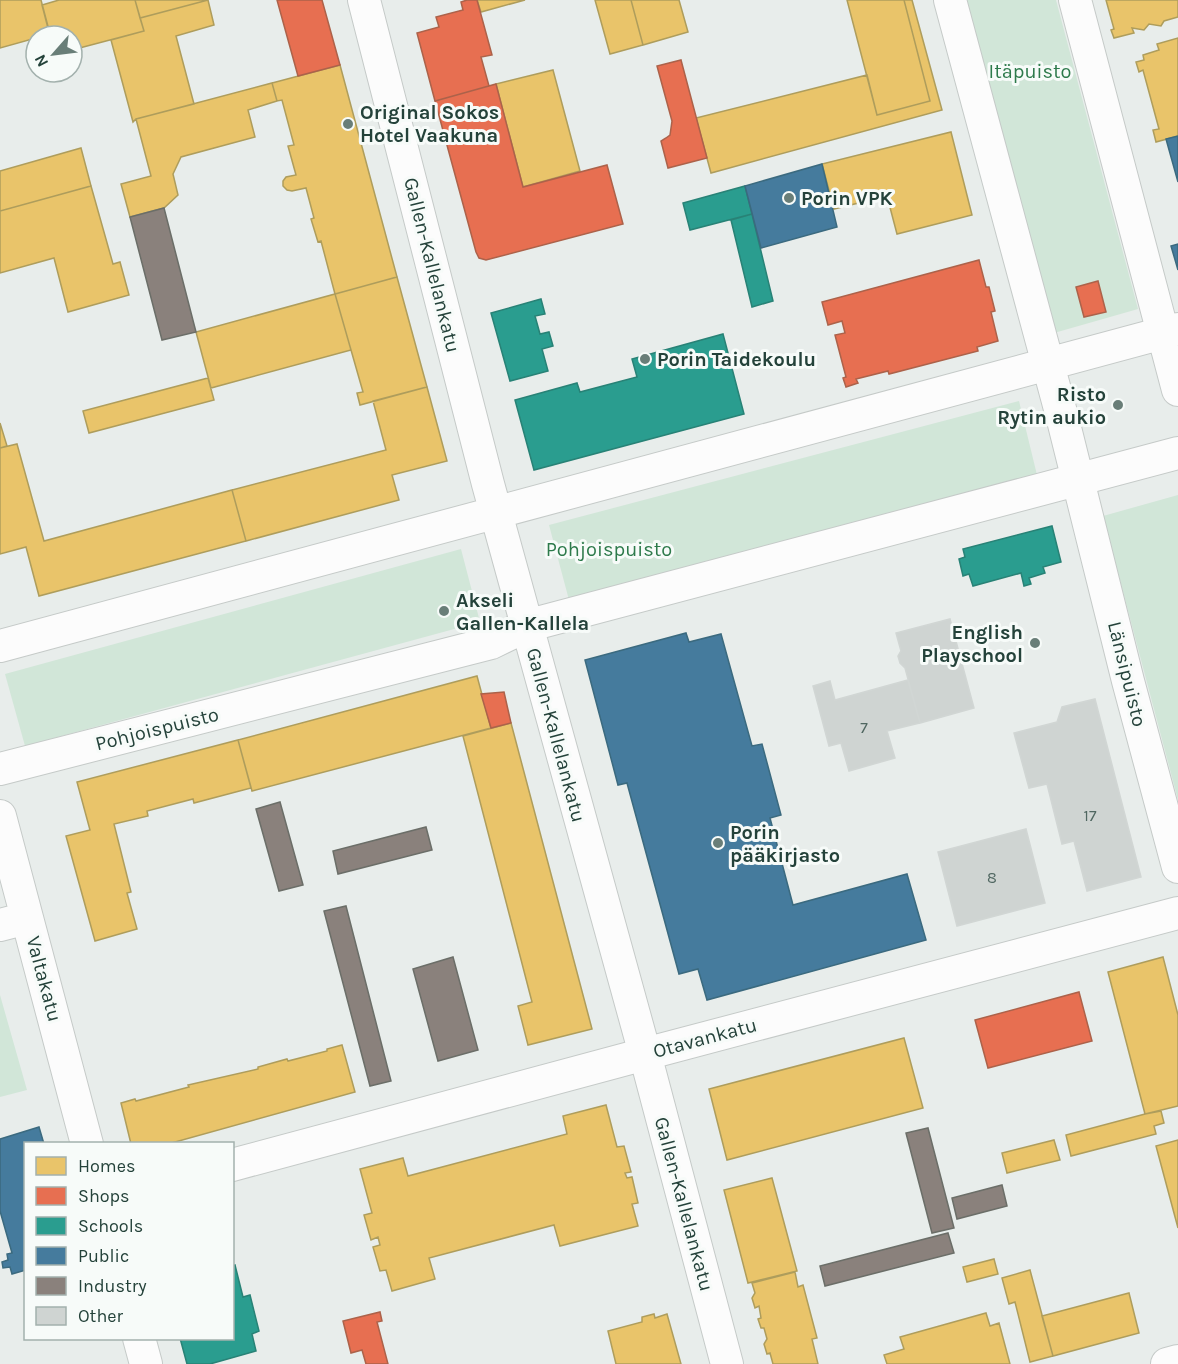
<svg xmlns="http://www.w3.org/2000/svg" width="1178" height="1364" font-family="Karla,sans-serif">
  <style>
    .green { fill: #d1e6d8 }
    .homes { fill: #e9c46a; stroke: #ae9d5c; stroke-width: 1.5 }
    .shops { fill: #e76f51; stroke: #ac624a; stroke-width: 1.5 }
    .schools { fill: #2a9d8f; stroke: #288276; stroke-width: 1.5 }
    .public { fill: #457b9d; stroke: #3b6a7f; stroke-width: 1.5 }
    .industry { fill: #8a817c; stroke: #6b6e68; stroke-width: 1.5 }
    .building { fill: #cfd4d2; stroke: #d1d6d4; stroke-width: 1.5 }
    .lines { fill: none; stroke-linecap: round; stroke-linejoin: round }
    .minor-casing { stroke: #c5cac8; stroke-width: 34 }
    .minor { stroke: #fcfcfc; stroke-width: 32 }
    .poi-dot { fill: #697e78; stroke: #f7fbf9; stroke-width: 2 }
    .labels { text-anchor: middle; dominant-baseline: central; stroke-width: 6; stroke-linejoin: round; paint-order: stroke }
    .number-label { font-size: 16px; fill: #506761 }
    .park-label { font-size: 20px; fill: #2d7a4b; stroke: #f7fbf9 }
    .poi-label { font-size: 20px; font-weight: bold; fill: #24423a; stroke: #f7fbf9; text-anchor: start }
    .street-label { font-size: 20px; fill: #24423a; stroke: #f7fbf9 }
  </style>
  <rect width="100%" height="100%" fill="#e8edeb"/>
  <!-- green -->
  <path class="green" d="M966,0H1056L1138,309L1054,333Z
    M1019,401L1037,475L569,600L549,525Z
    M1178,495V800L1103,516Z
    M461,549L480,622L25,746L5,674Z
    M0,995L27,1090L0,1097Z"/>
  <!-- homes -->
  <path class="homes" d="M0,0H41L50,34L36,36V38L0,48Z
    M59,0H135L144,31L72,50V36H50L42,5Z
    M135,0H208L140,18Z
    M208,0L214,25L176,36L194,104L136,119L133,122L111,40L144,31L140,18Z
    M477,0H525L481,12Z
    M595,0H631L643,45L610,54Z
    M631,0H679L688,32L643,45Z
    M847,0H904L930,101L877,115Z
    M904,0H912L942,110L711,173L696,118L867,75L877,115L930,101Z
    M1106,0H1178V17L1164,21L1161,26L1149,24L1144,30L1132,28L1134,33L1114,38L1111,30L1114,29Z
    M1178,38V136L1156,142L1153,130L1159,129L1143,70L1139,72L1136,62L1144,60L1143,55L1159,50L1157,44Z
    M340,65L397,277L335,294L321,241L318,242L311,219L314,218L306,188L292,191L287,190L283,186V181L286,177L296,175L288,146L294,145L282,100L277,101L272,83Z
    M553,70L580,171L523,187L496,84Z
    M272,83L277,101L248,110L255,137L181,157L173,174L178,195L164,208L130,217L121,184L151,176L136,119Z
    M951,132L972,215L897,234L887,196L834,209L822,164Z
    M81,148L91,186L0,211V171Z
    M91,186L113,264L120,262L129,295L68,312L54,258L0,273V211Z
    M397,277L427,387L360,405L357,393L363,392L335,294Z
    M335,294L351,350L211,388L196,332Z
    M208,378L214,400L89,433L83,411Z
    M427,387L447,461L392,475L399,500L246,541L232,490L386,450L373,401Z
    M0,423L7,446L0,448Z
    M17,444L44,541L232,490L246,541L39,596L26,547L0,554V448Z
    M477,676L491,728L252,791L238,740Z
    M511,723L592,1029L528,1045L518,1006L532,1002L463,736Z
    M238,740L251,788L194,803L193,799L147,811L148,816L114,824L131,892L127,893L137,929L95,941L66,836L90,830L77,782Z
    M1163,957L1178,1015V1106L1145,1114L1108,972Z
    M904,1038L923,1108L727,1160L709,1089Z
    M342,1045L355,1092L168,1144H131L121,1103L135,1099L136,1101L189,1087L188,1085L258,1069V1067L287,1059L288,1061L327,1051V1049Z
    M606,1105L617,1147L624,1146L631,1172L625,1173L627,1178L632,1177L638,1203L632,1204L638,1226L560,1246L554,1225L429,1258L435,1279L392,1291L386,1270L380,1271L373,1247L380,1245L378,1237L371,1240L364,1215L372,1213L360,1169L403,1158L408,1176L567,1134L563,1116Z
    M1161,1111L1164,1123L1154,1126L1156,1134L1071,1156L1066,1135L1145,1114Z
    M1054,1140L1060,1160L1007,1173L1002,1153Z
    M1178,1140V1228L1156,1146Z
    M772,1178L797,1271L748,1283L724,1190Z
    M994,1259L998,1274L967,1282L963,1267Z
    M1030,1270L1053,1356L1030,1362L1015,1302L1009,1304L1002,1278Z
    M795,1272L798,1287L803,1285L817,1338L812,1339L818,1364H773L770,1353L767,1354L764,1344L767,1339L764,1328H761L758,1319L761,1318L759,1306L755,1308L752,1298L755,1293L752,1283Z
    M1129,1293L1139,1333L1053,1356L1042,1316Z
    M986,1313L990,1326L999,1323L1010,1364H887L884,1355L904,1349L900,1337Z
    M654,1314L655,1318L667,1314L681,1364H616L608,1331L642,1322V1317Z"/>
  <!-- shops -->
  <path class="shops" d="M277,0H322L340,65L298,76Z
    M467,0H477L492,55L481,57L489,86L435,101L417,33L439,27L436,17L463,10L461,2Z
    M681,60L707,158L668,168L661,141L666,138L670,135L672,121L657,66Z
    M496,84L523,187L607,165L623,224L486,260L479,258L476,252L435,101Z
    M979,260L986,287H989L995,311L991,312L998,341L977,347L978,351L889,374L888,371L856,379L858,383L846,387L843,378L846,377L835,335L845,333L842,321L828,325L822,302Z
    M1098,281L1106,312L1084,317L1076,287Z
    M504,692L511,723L491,728L481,694Z
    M1079,992L1092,1041L988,1068L975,1020Z
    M380,1312L382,1321L377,1322L388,1364H366L362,1350L351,1353L343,1321Z"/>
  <!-- schools -->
  <path class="schools" d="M745,186L752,214L690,230L683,203Z
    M752,214L773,301L752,307L731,220Z
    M541,299L545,314L535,316L540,334L549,332L553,346L542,349L548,371L510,381L491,313Z
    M723,334L744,414L534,470L515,400L577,383L580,392L637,377L632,359Z
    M1052,526L1061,562L1043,567L1045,573L1029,578L1031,584L1024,586L1021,573L973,586L969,574L963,576L959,559L965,557L963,549Z
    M235,1265L243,1297L250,1295L259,1331L252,1334L256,1351L210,1364H187L180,1338H232V1266Z"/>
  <!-- public -->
  <path class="public" d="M1178,136V182L1166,139Z
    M822,164L837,227L761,248L745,186Z
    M1178,244V270L1171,246Z
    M686,633L689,642L721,634L752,746L762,744L781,815L770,818L793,905L907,874L926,940L707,1000L698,969L679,974L627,783L618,785L585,660Z
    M39,1127L44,1144H26V1270L12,1274L10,1267L3,1268L2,1262L8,1260L7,1254L12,1253L0,1211V1139Z"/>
  <!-- industry -->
  <path class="industry" d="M164,208L196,332L162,340L130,217Z
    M280,802L303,885L279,891L256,809Z
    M426,827L432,850L338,874L333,851Z
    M346,906L391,1081L370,1086L324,911Z
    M453,957L478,1050L438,1061L413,969Z
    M928,1128L954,1228L932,1233L906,1133Z
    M1002,1185L1007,1206L957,1219L952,1198Z
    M948,1233L954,1253L825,1286L820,1266Z"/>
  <!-- building -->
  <path class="building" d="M950,619L974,708L920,723L905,668L900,663L898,656L901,651L896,633Z
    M908,680L920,723L887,731L895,758L849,771L841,743L829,746L813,686L830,681L835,700Z
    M1095,699L1141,877L1087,891L1074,841L1062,844L1047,784L1029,788L1014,733L1057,722L1062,707Z
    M1026,829L1045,903L957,926L938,852Z"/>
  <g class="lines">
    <defs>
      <path id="minor" d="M364,0L488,484L645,1054L727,1364
        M950,0L1063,420L1128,681L1178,867
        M1075,0L1178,390
        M0,646L1178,329
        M0,769L491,643L526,626L1178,453
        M0,816L87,1144
        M0,925L27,918
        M232,1165L645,1054L1178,913
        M139,1338L146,1364
        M1167,1364L1178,1361"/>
    </defs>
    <!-- minor casing -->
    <use href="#minor" class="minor-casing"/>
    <!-- minor -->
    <use href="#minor" class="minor"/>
  </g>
  <!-- markers -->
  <g class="poi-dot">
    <circle cx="348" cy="124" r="6"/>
    <circle cx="789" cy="198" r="6"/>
    <circle cx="645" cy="359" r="6"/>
    <circle cx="1118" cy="405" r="6"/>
    <circle cx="444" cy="611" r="6"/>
    <circle cx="1035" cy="643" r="6"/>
    <circle cx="718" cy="843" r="6"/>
  </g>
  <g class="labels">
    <!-- number labels -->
    <g class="number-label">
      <text x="864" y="727">7</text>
      <text x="1090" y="815">17</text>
      <text x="992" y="877">8</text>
    </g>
    <!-- park labels -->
    <g class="park-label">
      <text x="1030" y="71">Itäpuisto</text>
      <text x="609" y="549">Pohjoispuisto</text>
    </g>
    <!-- poi labels -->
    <g class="poi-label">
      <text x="360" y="112">Original Sokos<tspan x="360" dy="23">Hotel Vaakuna</tspan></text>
      <text x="801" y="198">Porin VPK</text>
      <text x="657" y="359">Porin Taidekoulu</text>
      <text x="1106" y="394" text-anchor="end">Risto<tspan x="1106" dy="23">Rytin aukio</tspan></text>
      <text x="456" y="600">Akseli<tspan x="456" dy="23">Gallen-Kallela</tspan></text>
      <text x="1023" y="632" text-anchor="end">English<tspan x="1023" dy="23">Playschool</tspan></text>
      <text x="730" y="832">Porin<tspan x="730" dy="23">pääkirjasto</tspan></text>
    </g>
    <!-- street labels -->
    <g class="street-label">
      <text transform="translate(432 265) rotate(76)">Gallen-Kallelankatu</text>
      <text transform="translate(1127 674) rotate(76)">Länsipuisto</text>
      <text transform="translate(157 729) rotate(-14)">Pohjoispuisto</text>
      <text transform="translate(556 735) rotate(75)">Gallen-Kallelankatu</text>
      <text transform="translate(44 979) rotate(75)">Valtakatu</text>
      <text transform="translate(705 1038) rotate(-15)">Otavankatu</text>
      <text transform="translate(684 1204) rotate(75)">Gallen-Kallelankatu</text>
    </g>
  </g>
  <!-- legend -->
  <rect x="24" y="1142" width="210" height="198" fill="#f7fbf9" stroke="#a3b1ad" stroke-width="1.5"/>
  <rect x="36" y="1157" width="30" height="18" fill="#e9c46a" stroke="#a3b1ad" stroke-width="1.5"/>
  <text x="78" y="1172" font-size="18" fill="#24423a">Homes</text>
  <rect x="36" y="1187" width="30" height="18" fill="#e76f51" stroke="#a3b1ad" stroke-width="1.5"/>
  <text x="78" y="1202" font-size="18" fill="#24423a">Shops</text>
  <rect x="36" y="1217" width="30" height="18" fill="#2a9d8f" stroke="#a3b1ad" stroke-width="1.5"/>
  <text x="78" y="1232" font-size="18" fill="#24423a">Schools</text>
  <rect x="36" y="1247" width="30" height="18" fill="#457b9d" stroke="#a3b1ad" stroke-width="1.5"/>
  <text x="78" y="1262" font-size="18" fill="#24423a">Public</text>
  <rect x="36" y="1277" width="30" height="18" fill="#8a817c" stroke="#a3b1ad" stroke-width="1.5"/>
  <text x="78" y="1292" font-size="18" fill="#24423a">Industry</text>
  <rect x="36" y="1307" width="30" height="18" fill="#cfd4d2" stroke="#a3b1ad" stroke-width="1.5"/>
  <text x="78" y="1322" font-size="18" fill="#24423a">Other</text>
  <!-- north arrow -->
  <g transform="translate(54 54) rotate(242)"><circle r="28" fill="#f7fbf9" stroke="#a3b1ad" stroke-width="1.5"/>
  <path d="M0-4.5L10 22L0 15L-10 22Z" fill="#697e78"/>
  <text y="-9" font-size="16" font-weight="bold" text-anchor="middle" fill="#24423a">N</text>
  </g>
</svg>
